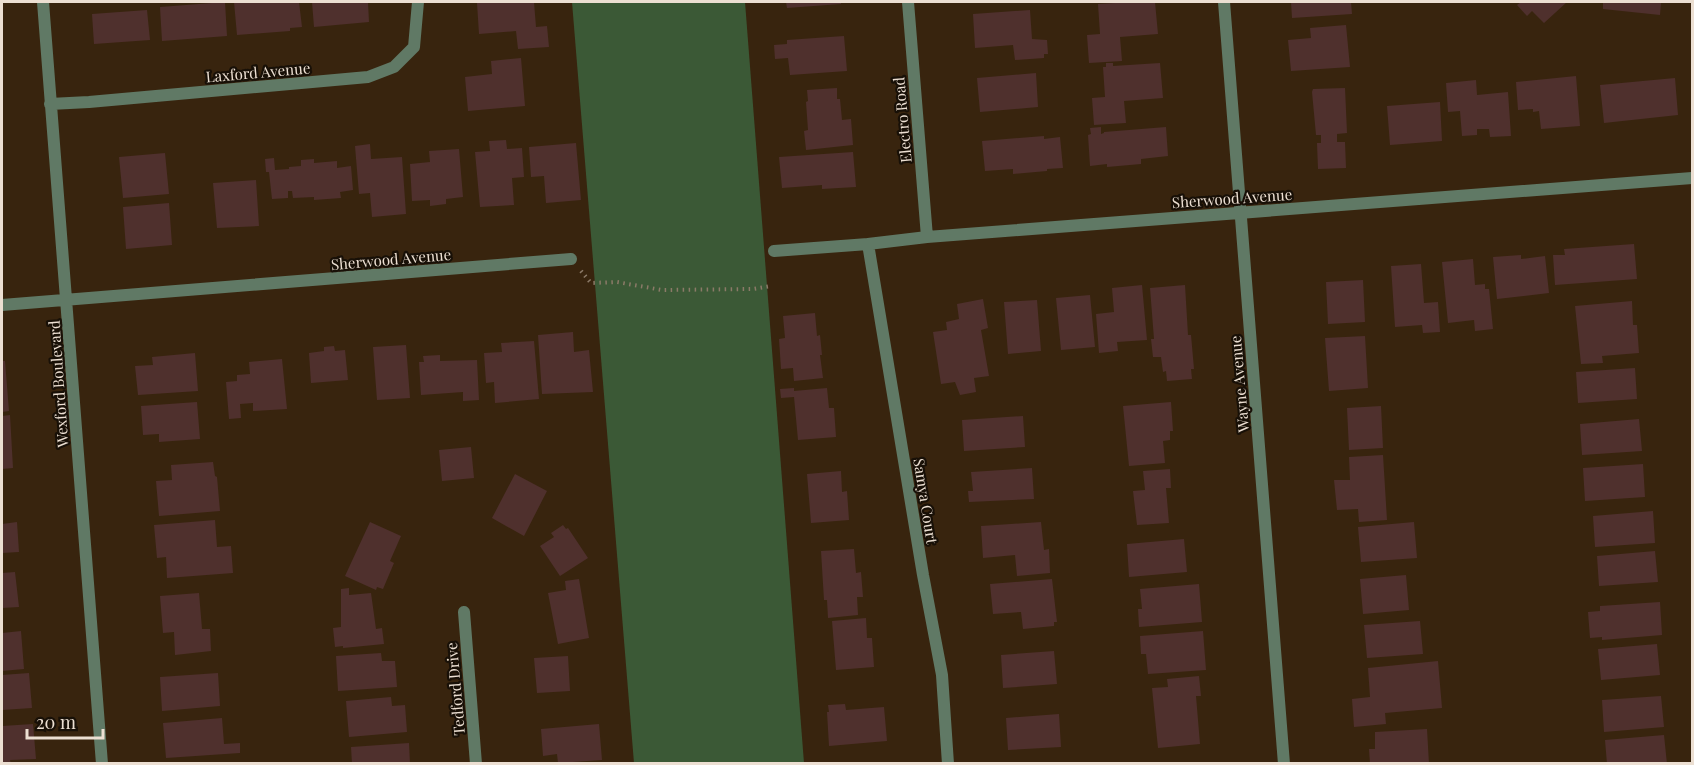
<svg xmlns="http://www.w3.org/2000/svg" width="1694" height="765" font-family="'Playfair Display',serif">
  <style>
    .green { fill: #3b5936 }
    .building { fill: #4f302d }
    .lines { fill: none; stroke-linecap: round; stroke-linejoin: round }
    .path { stroke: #8b7a68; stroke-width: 4; stroke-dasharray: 1.5 4.5; stroke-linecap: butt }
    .minor { stroke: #607965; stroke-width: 12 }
    .labels { text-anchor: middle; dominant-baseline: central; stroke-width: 4.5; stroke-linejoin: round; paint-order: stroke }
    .street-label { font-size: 15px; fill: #ecdfd2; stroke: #181007 }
  </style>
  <rect width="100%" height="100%" fill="#38240e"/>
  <!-- green -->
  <path class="green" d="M572,2H745L804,763H634Z"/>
  <!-- building -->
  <path class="building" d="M225,2L227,36L162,41L160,7Z
    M234,2H299L302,27L290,28V31L237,35Z
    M312,2H368L369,22L314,27Z
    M491,2H534L536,27L547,26L549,47L518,49L516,31L479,34L477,3Z
    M786,2H841V4L787,8Z
    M1132,2H1155L1158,34L1120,37L1122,61L1089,63L1087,35L1100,34L1098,4Z
    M1291,2H1351L1352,14L1292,18Z
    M1521,2H1567L1544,23L1532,11L1527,16L1517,5Z
    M1603,2H1661L1660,15L1603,9Z
    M147,10L150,40L94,44L92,14Z
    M1030,10L1032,39L1047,40L1048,54H1044V58L1015,60L1013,45L975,48L973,14Z
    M1346,25L1350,67L1291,71L1288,40L1311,38L1310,28Z
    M844,36L847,71L790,75L788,58L775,59L774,45L787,44V40Z
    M521,58L525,106L468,111L465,77L492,74L491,61Z
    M1106,63H1113V66L1160,63L1163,98L1124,101L1126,123L1094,125L1092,98L1105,97L1103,67H1106Z
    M1036,73L1038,107L980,112L977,78Z
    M1576,76L1580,126L1541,129L1539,111L1533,112V109L1518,110L1516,82Z
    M1675,78L1678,115L1604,123L1600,85Z
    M1476,80L1477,95L1508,92L1511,136L1490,137L1489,129H1477V135L1462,136L1460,111L1448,112L1446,83Z
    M837,88V99H840L842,120L851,119L853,145L806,150L804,131L808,130L806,102L808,101L807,90Z
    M1345,88L1347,133L1337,134V142H1345L1346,168L1318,169L1317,143H1321V135H1316L1312,92L1313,89Z
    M1440,102L1442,141L1390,145L1387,106Z
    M1101,127V134L1104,133V132L1166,127L1168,156L1141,159V164L1107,167V164L1090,166L1088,135L1091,134L1090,128Z
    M1044,136V139L1060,137L1063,168L1047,169V171L1013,174V169L985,171L982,141Z
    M506,140L507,149L522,148L524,177L512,178L514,205L480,207L475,152L490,151L489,141Z
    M576,143L581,200L546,203L544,176L531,177L529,147Z
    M370,144L371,159L402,157L406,214L372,217L370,193L359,194L355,146Z
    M459,149L463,197L446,199V204L430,206V200L412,201L410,164L430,162L429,151Z
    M853,152L856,187L822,189V185L782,188L779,157Z
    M165,153L169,194L123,198L119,157Z
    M274,158L275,170L289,169V167L301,166V160L314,159V163L337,161V168L351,166L353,190L340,192L341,198L314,200V197L293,198L292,191H288V198L272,199L269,172H266L265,159Z
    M256,180L259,226L217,228L213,183Z
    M169,203L172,245L126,249L123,207Z
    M1634,244L1637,279L1555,285L1553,255H1565L1564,249Z
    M1521,255V259L1545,256L1549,293L1497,299L1493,257Z
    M1473,259L1475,285L1485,284V289H1489L1493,329L1475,331L1474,320L1448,323L1442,262Z
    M1421,264L1424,303L1438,302L1440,332L1423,333L1422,325L1395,327L1391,266Z
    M1363,280L1365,322L1328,324L1326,282Z
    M1142,285L1147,340L1117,342L1118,351L1099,353L1096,314L1114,312L1112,288Z
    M1185,285L1188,335H1191L1194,369H1191L1192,379L1167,381L1166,371L1163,372L1161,357H1153L1151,339H1154L1150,288Z
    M1090,295L1095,347L1061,350L1056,298Z
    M983,299L988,328L981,330L989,376L974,378L976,392L960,395L955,382L941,384L933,332L947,330L946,322L959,319L957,304Z
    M1037,300L1041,351L1008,354L1004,302Z
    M1632,301L1633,325H1637L1639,353L1602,356L1603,363L1581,364L1575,306Z
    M815,313L817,336L820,335L822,355H820L823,378L794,381L793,368L781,369L779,339L785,338L783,316Z
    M573,332L574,352L589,350L593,392L542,394L538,335Z
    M1365,336L1368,388L1329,391L1325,338Z
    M534,341L539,399L495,403L494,382L486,383L484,353L502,352L501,343Z
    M406,345L410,398L377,400L373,347Z
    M334,346L335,351L345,350L348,380L311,383L309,353L324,351V347Z
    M195,353L198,391L138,395L135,366L153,365L152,357Z
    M440,355V361L477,360L479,400L463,401V392L421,395L419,362H424L423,356Z
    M282,359L287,409L253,411V403L240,404L241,418L229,419L226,382L237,381V375L250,374L249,362Z
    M2,361H5L9,411L2,412Z
    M1635,368L1637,399L1578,403L1576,372Z
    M794,388V391L827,388L829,408H834L836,437L798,440L794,397L781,398L780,389Z
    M197,402L200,439L159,442V434L143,435L141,406Z
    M1171,402L1173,431H1170V440L1163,441L1165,463L1129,466L1123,406Z
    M1381,406L1383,448L1349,450L1347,408Z
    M10,415L13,468L2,469V416Z
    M1023,416L1025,447L964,451L962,420Z
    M1639,419L1642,451L1582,455L1580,424Z
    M471,447L474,478L442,481L439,450Z
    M1383,455L1387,520L1359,522L1358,509L1337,510L1334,480H1350L1349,457Z
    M213,462L215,476L217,477L220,511L159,516L156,481L172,480L171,465Z
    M1643,464L1645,497L1585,501L1583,468Z
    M1032,468L1034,499L969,502L968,491H973L971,472Z
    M1170,469L1171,488H1166L1169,523L1137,525L1133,491L1145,490L1143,471Z
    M841,471L842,492L847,491L849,520L811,523L807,474Z
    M515,474L547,491L524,536L492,518Z
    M1653,511L1655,543L1595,547L1593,516Z
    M215,520L217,547L231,546L233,573L167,578L166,557L157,558L154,525Z
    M17,522L19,552L2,553V524Z
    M370,522L401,536L390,561L394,563L383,589L377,587L376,590L345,576Z
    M1041,522L1044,550L1049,549L1050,573L1017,576L1015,555L983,558L981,526Z
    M1414,522L1417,558L1361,562L1358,527Z
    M563,525L566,529L568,528L588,558L560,576L540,546L554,537L551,533Z
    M1184,539L1187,572L1129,577L1127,544Z
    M854,549L856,573L861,572L863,597H857L858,615L828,618L827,600H824L821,551Z
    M1655,551L1658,582L1599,586L1597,556Z
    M15,572L19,607L2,608V573Z
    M1406,575L1409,610L1363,614L1360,579Z
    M579,579L589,638L558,644L548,593L566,590L565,581Z
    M1052,579L1057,622H1054V626L1023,629L1021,612L993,614L990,584Z
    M1199,584L1202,622L1139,627L1138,609H1142L1140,589Z
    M349,588V595L371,593L376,629L382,628L384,644L343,648V646L335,647L333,628L341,627V589Z
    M199,593L202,629H210L211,651L175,655L174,632L163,633L160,596Z
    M1660,602L1662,635L1602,640V637L1590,638L1588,612L1600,611V606Z
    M866,618L867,638H872L874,667L836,670L832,621Z
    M1420,621L1423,654L1367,658L1364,625Z
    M21,631L24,669L2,671V633Z
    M1203,631L1206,670L1148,674L1146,654H1141L1140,636Z
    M1657,644L1660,675L1601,680L1598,649Z
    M1054,651L1057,684L1003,688L1001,655Z
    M381,653L382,661H395L397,687L338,691L336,656Z
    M568,656L570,691L537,693L534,658Z
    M1438,661L1442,708L1385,713L1386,724L1354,727L1352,699L1370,697L1368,668Z
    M29,673L32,708L2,710V675Z
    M218,673L220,706L162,711L160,677Z
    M1199,676L1201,696H1196L1200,744L1158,748L1152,688L1168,687L1167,679Z
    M1661,696L1664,727L1604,732L1602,700Z
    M391,697L392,706L405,705L407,732L349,737L346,701Z
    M845,704L846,710L884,707L887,741L829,746L827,712H829L828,705Z
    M1059,714L1061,747L1008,750L1006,718Z
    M222,718L224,744L240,743V753L166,758L163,723Z
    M33,724L36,759L10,760L11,764H2V726Z
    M599,724L602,760L558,763L557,754L543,756L541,729Z
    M1427,729L1429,764H1370L1369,749H1375V732Z
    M1664,735L1667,764H1607L1605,740Z
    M409,743L410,764H352L351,747Z"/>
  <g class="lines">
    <!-- path -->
    <path class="path" d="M581,271L591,283L617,282L662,290L753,289L771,286"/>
    <!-- minor -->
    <path class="minor" d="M43,2L102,764
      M908,2L927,237
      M1224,2L1284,764
      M50,104L89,102L368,77L394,67L414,47L418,2
      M868,244L923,575L942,675L948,764
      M774,251L868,244L927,237L1692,178
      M2,305L571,259
      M464,612L476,764"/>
  </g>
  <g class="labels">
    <!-- street labels -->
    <g class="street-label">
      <text transform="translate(258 72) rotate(-5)">Laxford Avenue</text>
      <text transform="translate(902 120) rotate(-95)">Electro Road</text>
      <text transform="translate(1232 198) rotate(-4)">Sherwood Avenue</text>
      <text transform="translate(391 259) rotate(-5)">Sherwood Avenue</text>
      <text transform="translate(58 384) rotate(-94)">Wexford Boulevard</text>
      <text transform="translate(1239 384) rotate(-95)">Wayne Avenue</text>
      <text transform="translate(926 501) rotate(81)">Samya Court</text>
      <text transform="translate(455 689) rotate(-95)">Tedford Drive</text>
    </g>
  </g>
  <!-- border -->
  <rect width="1694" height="765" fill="none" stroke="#ecdfd2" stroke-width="6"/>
  <!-- scale -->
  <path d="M27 729v9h76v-9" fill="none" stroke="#ecdfd2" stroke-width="3"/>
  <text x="36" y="729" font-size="18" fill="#ecdfd2" stroke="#181007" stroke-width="4.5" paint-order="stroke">20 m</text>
</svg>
